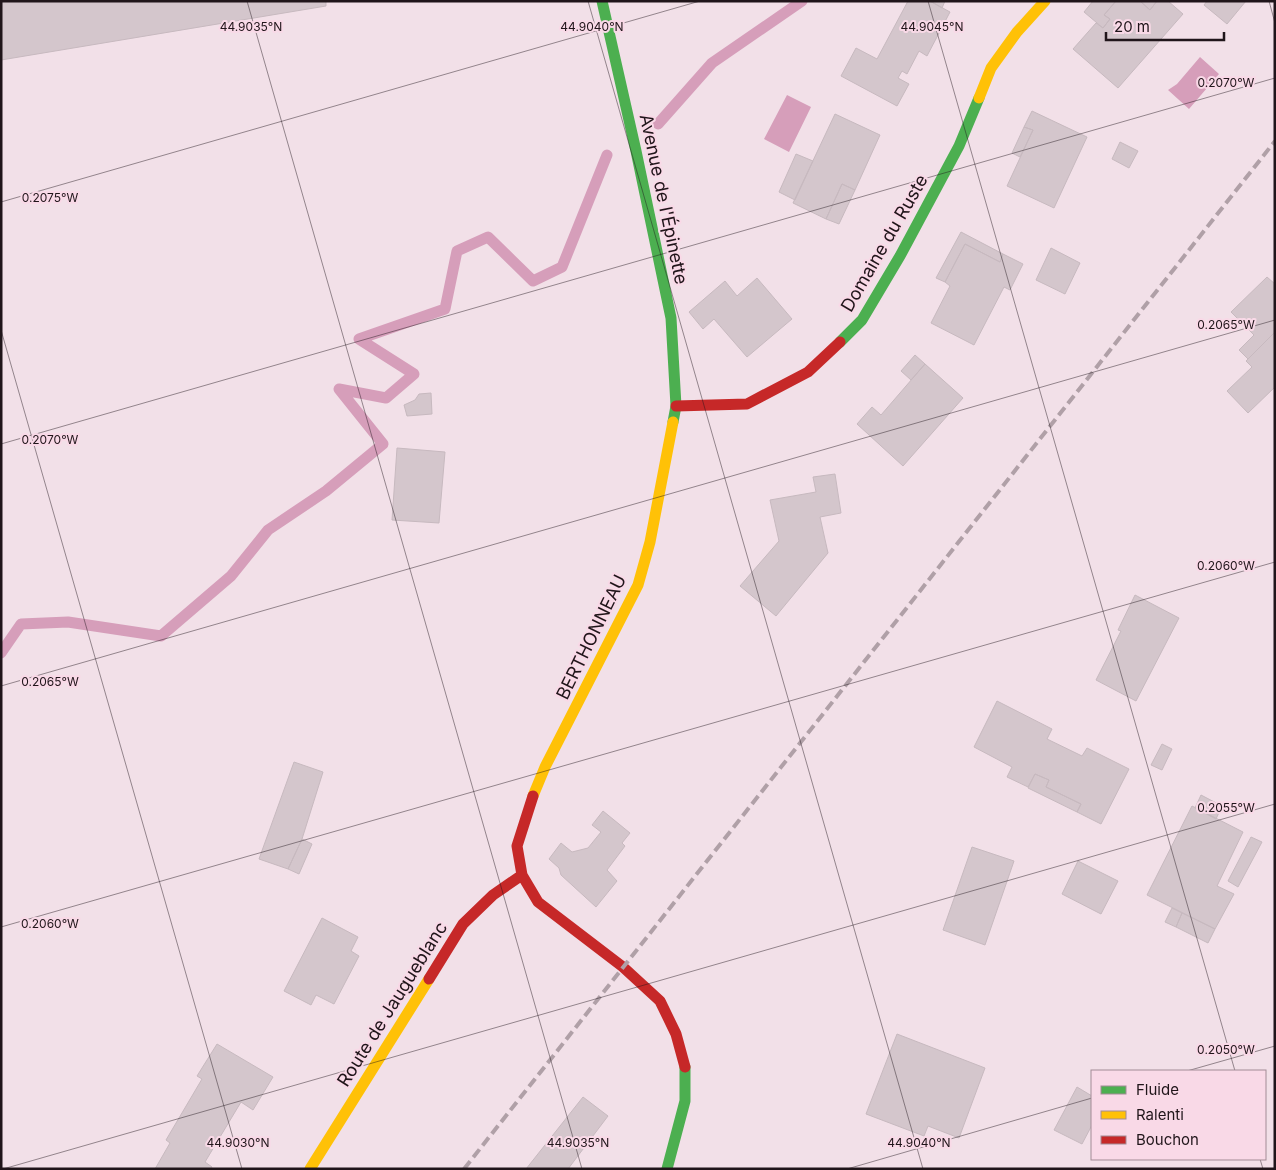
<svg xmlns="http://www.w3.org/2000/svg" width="1276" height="1170" font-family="Inter,sans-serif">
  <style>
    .water { fill: #d69eba }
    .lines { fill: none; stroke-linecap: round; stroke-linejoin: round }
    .stream { stroke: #d69eba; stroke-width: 11 }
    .building { fill: #d4c6cc; stroke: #c7b9bf }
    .fast { stroke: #4caf50; stroke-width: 11 }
    .slow { stroke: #ffc107; stroke-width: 11 }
    .jam { stroke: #c62828; stroke-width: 11 }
    .rail { stroke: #b0a0a7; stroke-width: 4; stroke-dasharray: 10 5; stroke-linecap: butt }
    .ticks { fill: none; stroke: #20151a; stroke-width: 1; stroke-opacity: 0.45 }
    .labels { text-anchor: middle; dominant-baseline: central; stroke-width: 4; stroke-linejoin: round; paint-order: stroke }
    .street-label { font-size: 18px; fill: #20151a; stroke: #f9d9e7 }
    .ticks-label { font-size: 12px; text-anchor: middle; fill: #20151a; stroke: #f9d9e7; stroke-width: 4; stroke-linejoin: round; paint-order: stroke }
  </style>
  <rect width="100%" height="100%" fill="#f2e0e8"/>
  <!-- water -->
  <path class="water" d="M1200,57L1219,74L1189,109L1168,90L1177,84Z
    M787,95L811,107L789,152L764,139Z"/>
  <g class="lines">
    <!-- stream -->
    <path class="stream" d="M658,124L712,63L802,1
      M1,653L21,624L68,622L161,636L231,576L268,530L326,491L383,444L339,389L386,398L414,374L359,339L445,309L457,251L488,237L533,281L562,267L607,155"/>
  </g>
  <!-- building -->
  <path class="building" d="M1,1H326V6L1,60Z
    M908,1H930L950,12L927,56L919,51L907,74L902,71L898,78L909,84L897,106L841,76L856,48L877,59Z
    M930,1H945L942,8Z
    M1093,1H1116L1104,15L1110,19L1103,28L1084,12Z
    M1116,1H1140L1150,10L1157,1H1168L1183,14L1118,88L1073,49L1096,23L1103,28L1110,19L1104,15Z
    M1140,1H1157L1150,10Z
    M1207,1H1246L1227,24L1204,5Z
    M1032,111L1087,137L1054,208L1007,186L1033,130L1024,127Z
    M835,114L880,135L855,190L842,184L826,219L793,203Z
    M1024,127L1033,130L1020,157L1012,153Z
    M1120,142L1138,151L1129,168L1112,159Z
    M796,154L813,161L795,200L779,192Z
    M842,184L855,190L839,224L826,219Z
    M961,232L1003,254L1000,262L965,244L945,282L936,278Z
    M965,244L1000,262L1003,254L1023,264L1010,290L1004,287L974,345L931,323L950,286L945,282Z
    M1051,248L1080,263L1065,294L1036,280Z
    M1267,277L1275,284V332L1248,359L1239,350L1254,335L1231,312Z
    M757,278L792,319L747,357L714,319L703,329L689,312L725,281L737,296Z
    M1275,332V387L1248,413L1227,391L1252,367L1246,361Z
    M915,355L925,364L911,380L901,371Z
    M925,364L963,398L903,466L857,424L872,407L881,415Z
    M431,393L432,414L407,416L404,405L415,400L419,394Z
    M397,448L445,452L439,523L392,520Z
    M835,474L841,513L820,517L828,553L776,616L740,586L779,541L770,500L816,492L813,477Z
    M1135,595L1179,618L1136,701L1096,680L1121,631L1118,630Z
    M997,701L1052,729L1047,739L1082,756L1087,748L1129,769L1101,824L1077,812L1081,804L1046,787L1049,780L1035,774L1028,787L1007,777L1012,767L974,747Z
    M1162,744L1172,749L1162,770L1151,765Z
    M294,762L323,772L302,839L288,869L259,859Z
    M1035,774L1049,780L1046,787L1081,804L1077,812L1028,788Z
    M1201,795L1222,806L1216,819L1195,808Z
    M1192,806L1243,832L1217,886L1234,894L1215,929L1147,895Z
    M603,811L630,833L622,843L625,846L607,870L617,881L596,907L561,875L559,868L549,859L561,843L572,852L588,848L601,832L592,825Z
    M1251,837L1262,842L1238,887L1228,881Z
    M302,839L312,844L299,874L288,869Z
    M972,847L1014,861L985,945L943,930Z
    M1078,861L1118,881L1101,914L1062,894Z
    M1172,908L1182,913L1176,927L1165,922Z
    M1182,913L1215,929L1208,943L1176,927Z
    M322,918L358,937L351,951L359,956L334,1004L316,995L311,1005L284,991Z
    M897,1034L985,1068L959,1138L928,1126L924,1136L866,1114Z
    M217,1044L273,1077L253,1110L241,1102L205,1162L212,1167L211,1169H155L170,1143L166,1140L202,1079L197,1076Z
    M1077,1087L1092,1096V1125L1082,1144L1054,1130Z
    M583,1097L608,1116L568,1169H526Z"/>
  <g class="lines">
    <!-- fast -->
    <path class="fast" d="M602,1L636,151L671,318L676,406L673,422
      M840,342L862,320L900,256L959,146L979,98
      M667,1169L685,1101V1067"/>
    <!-- slow -->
    <path class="slow" d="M979,98L991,68L1017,32L1045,1
      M533,796L545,767L638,585L650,542L673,422
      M310,1169L429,979"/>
    <!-- jam -->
    <path class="jam" d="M676,406L747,404L808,372L840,342
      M533,796L517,846L522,875L538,902L623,967L660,1001L676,1034L685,1067
      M429,979L463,924L493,895L522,875"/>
    <!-- rail -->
    <path class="rail" d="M464,1169L1275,141"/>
  </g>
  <!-- ticks -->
  <path class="ticks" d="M247,1L582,1169M588,1L923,1169M928,1L1235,1071M1269,1L1275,23M1,202L700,1M1,330L242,1169M1,444L1275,78M1,686L1275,320M1,927L1275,562M1187,1071L1275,1046M1260,1159L1263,1169M3,1169L1275,804M847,1169L1092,1098"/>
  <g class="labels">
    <!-- street labels -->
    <g class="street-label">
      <text transform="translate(664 199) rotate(78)">Avenue de l'Épinette</text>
      <text transform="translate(884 243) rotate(-60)">Domaine du Ruste</text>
      <text transform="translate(591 637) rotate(-64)">BERTHONNEAU</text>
      <text transform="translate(392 1004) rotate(-58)">Route de Jaugueblanc</text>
    </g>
  </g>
  <g class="ticks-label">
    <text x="251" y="31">44.9035°N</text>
    <text x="592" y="31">44.9040°N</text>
    <text x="932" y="31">44.9045°N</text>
    <text x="1226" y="87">0.2070°W</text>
    <text x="50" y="202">0.2075°W</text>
    <text x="1226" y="329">0.2065°W</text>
    <text x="50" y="444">0.2070°W</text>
    <text x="1226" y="570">0.2060°W</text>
    <text x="50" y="686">0.2065°W</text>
    <text x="1226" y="812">0.2055°W</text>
    <text x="50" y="928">0.2060°W</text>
    <text x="1226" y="1054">0.2050°W</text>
    <text x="238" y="1147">44.9030°N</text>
    <text x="578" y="1147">44.9035°N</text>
    <text x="919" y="1147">44.9040°N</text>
  </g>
  <!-- border -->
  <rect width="1276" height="1170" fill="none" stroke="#20151a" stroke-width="5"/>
  <!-- legend -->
  <rect x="1091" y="1070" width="175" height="90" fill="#f9d9e7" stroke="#a28b95"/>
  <rect x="1101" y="1086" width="25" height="8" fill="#4caf50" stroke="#a28b95"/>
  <text x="1136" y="1095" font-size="15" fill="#20151a">Fluide</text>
  <rect x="1101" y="1111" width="25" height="8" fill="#ffc107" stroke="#a28b95"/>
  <text x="1136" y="1120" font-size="15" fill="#20151a">Ralenti</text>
  <rect x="1101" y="1136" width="25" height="8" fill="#c62828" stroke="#a28b95"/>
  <text x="1136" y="1145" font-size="15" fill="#20151a">Bouchon</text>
  <!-- scale -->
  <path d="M1106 32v8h118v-8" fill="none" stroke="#20151a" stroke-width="2.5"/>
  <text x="1114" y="32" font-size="15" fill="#20151a" stroke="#f9d9e7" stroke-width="4" paint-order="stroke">20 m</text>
</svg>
